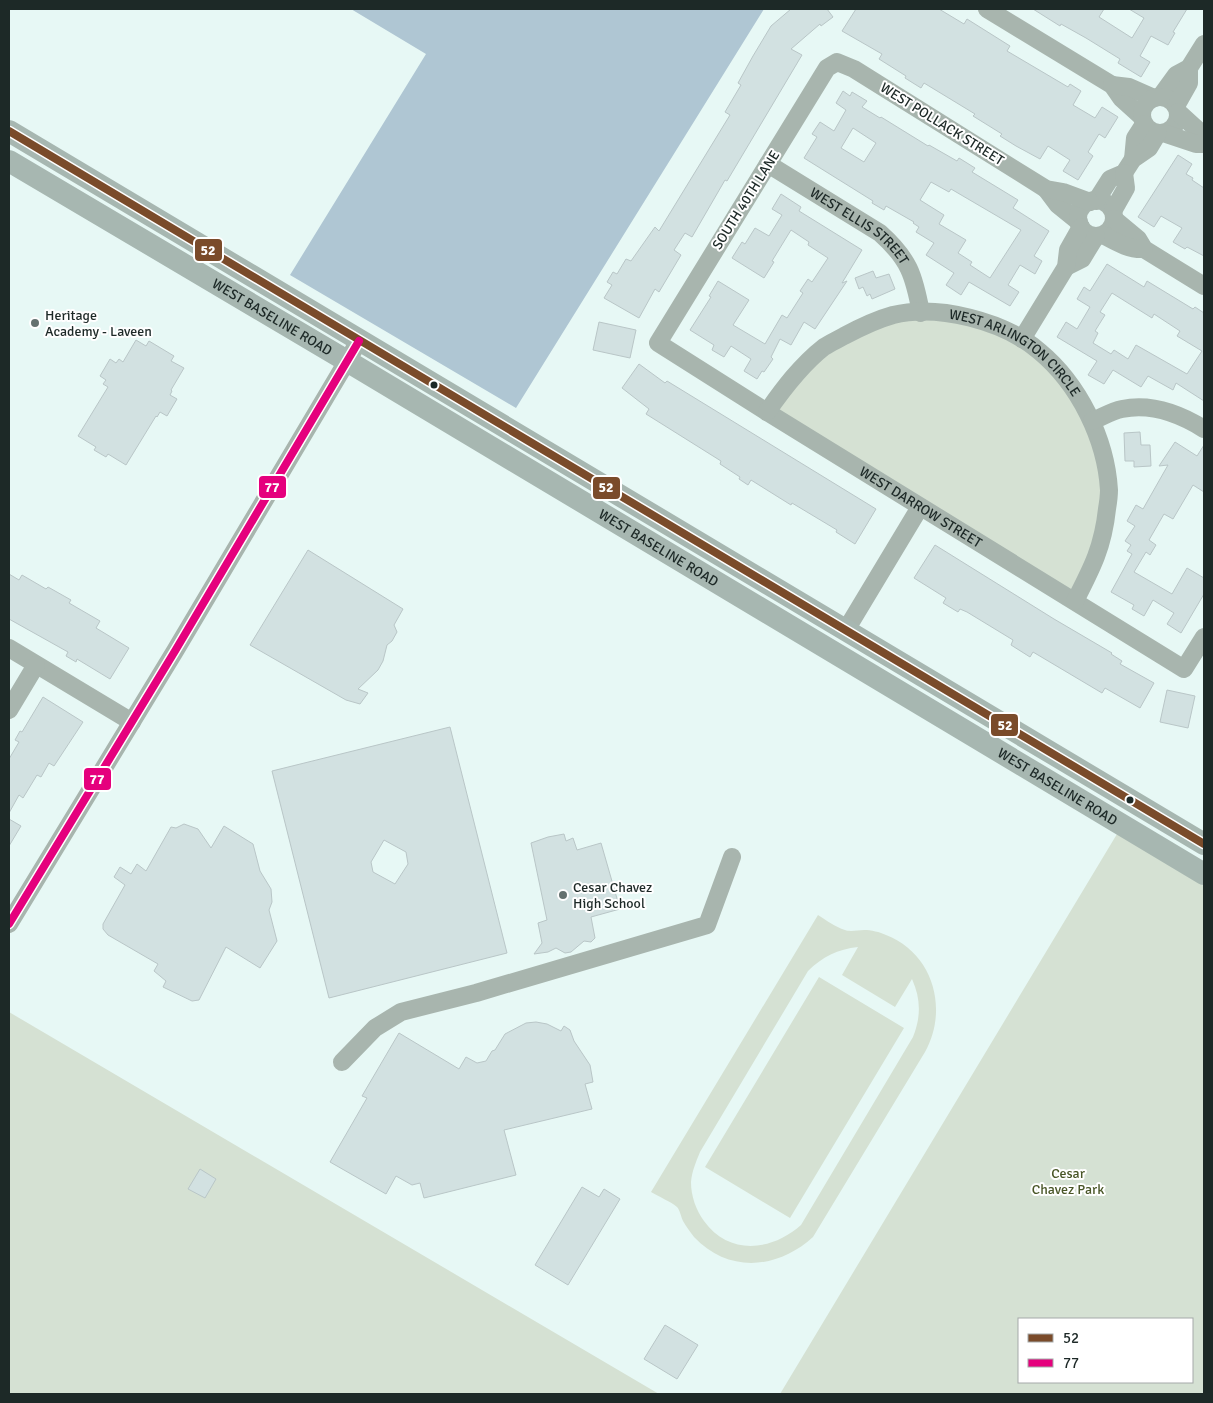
<svg xmlns="http://www.w3.org/2000/svg" width="1213" height="1403" font-family="Signika,sans-serif">
  <style>
    .green { fill: #d5e1d3; fill-rule: evenodd }
    .water { fill: #afc6d3 }
    .building { fill: #d2e1e1; stroke: #b9c6c7; fill-rule: evenodd }
    .lines { fill: none; stroke-linecap: round; stroke-linejoin: round }
    .minor { stroke: #a8b5ae; stroke-width: 18 }
    .major { stroke: #a7b7b1; stroke-width: 22 }
    .bus-1-casing { stroke: #fff; stroke-width: 11 }
    .bus-2-casing { stroke: #fff; stroke-width: 11 }
    .bus-1 { stroke: #7a4b2a; stroke-width: 8 }
    .bus-2 { stroke: #e5007d; stroke-width: 8 }
    .poi-dot { fill: #64716f; stroke: #fff; stroke-width: 2 }
    .bus-dot { fill: #1d2927; stroke: #fff; stroke-width: 2 }
    .labels { text-anchor: middle; dominant-baseline: central; stroke-width: 4; stroke-linejoin: round; paint-order: stroke }
    .street-label { font-size: 14px; fill: #1d2927; stroke: #fff }
    .poi-label { font-size: 14px; fill: #1d2927; stroke: #fff; text-anchor: start }
    .park-label { font-size: 14px; fill: #495627; stroke: #fff }
    .line-badge { stroke: #fff; stroke-width: 2 }
    .badge-label { font-size: 14px; text-anchor: middle; font-weight: bold; fill: #fff }
  </style>
  <rect width="100%" height="100%" fill="#e7f8f5"/>
  <!-- green -->
  <path class="green" d="M921,313L1022,339L1073,388L1109,491L1075,601L767,412L824,347Z
    M1117,834L1204,886V1394H780ZM1019,1319H1192V1382H1019Z
    M818,915C826,920 835,927 845,930C850,932 858,930 864,930C871,930 880,932 886,935C933,953 949,1009 925,1052L813,1237C778,1269 729,1274 694,1237C690,1232 686,1226 683,1221C681,1217 680,1210 677,1207C670,1201 659,1197 651,1192ZM858,947L842,975L895,1007L912,979C921,999 921,1017 913,1037L801,1225C772,1251 729,1256 704,1221C696,1210 691,1196 691,1182C692,1171 696,1162 700,1152L808,971C822,957 838,949 858,947Z
    M819,977L904,1028L790,1218L705,1167Z
    M9,1012L659,1394H9Z"/>
  <!-- water -->
  <path class="water" d="M351,9H764L516,408L290,275L426,54Z"/>
  <!-- building -->
  <path class="building" d="M791,9H827L833,17L821,26L820,24L791,49L802,55L727,181L725,180L692,237L685,233L674,250L681,255L659,292L655,289L639,318L604,298L612,285L607,282L613,272L617,274L626,259L631,261L655,227L659,231L730,115L725,112L741,85L738,83L753,56L771,26Z
    M856,9H939L964,24L967,19L1010,46L1007,51L1068,87L1070,84L1081,91L1073,105L1095,118L1102,107L1118,117L1105,138L1099,134L1088,152L1093,156L1078,180L1063,171L1070,160L1048,146L1040,159L1016,146L1000,136L1002,134L973,116L975,114L924,83L921,88L905,78L906,76L879,59L882,54L842,31Z
    M1033,9H1104L1099,17L1132,38L1144,18L1129,9H1187L1173,32L1175,33L1168,45L1151,36L1140,56L1150,62L1141,77L1118,63L1120,59L1086,38L1061,24L1060,26Z
    M843,91L850,96L852,92L867,101L862,107L880,118L881,117L928,146L929,145L957,161L959,158L975,168L972,172L1018,200L1013,208L1049,231L1034,256L1042,261L1035,274L1020,265L1008,285L1019,292L1010,306L969,282L961,295L946,285L954,273L926,255L934,243L916,232L919,227L913,223L914,222L886,206L884,210L872,203L873,201L804,158L817,137L812,134L820,122L834,131L846,110L836,103ZM853,128L876,143L864,162L841,148ZM931,182L949,192L951,189L1021,230L990,278L970,265L972,262L958,253L966,240L939,224L944,215L920,200Z
    M1178,155L1192,164L1186,174L1193,178L1192,180L1204,188V256L1187,247L1185,249L1173,242L1182,228L1161,216L1154,227L1138,217Z
    M781,194L801,207L799,211L862,250L842,283L847,281L815,329L804,322L791,345L780,339L771,357L773,359L764,372L762,371L757,379L744,371L751,359L731,346L724,357L712,350L714,345L690,330L711,297L709,296L718,281L749,300L733,325L765,344L782,315L787,318L803,293L800,291L808,279L812,282L828,258L808,245L809,242L791,230L772,261L774,262L764,278L732,258L742,242L745,244L755,228L769,236L782,215L772,209Z
    M1107,264L1144,287L1147,281L1193,309L1195,307L1204,313V401L1176,383L1173,390L1148,376L1141,387L1113,370L1104,384L1088,375L1097,361L1057,337L1066,322L1077,329L1090,307L1077,299L1084,287L1090,291ZM1112,293L1152,318L1154,314L1180,331L1177,336L1202,351L1187,374L1136,345L1128,359L1114,350L1111,354L1093,343L1098,333L1095,331L1105,315L1100,312Z
    M873,271L876,278L889,274L895,289L872,299L870,294L867,296L863,287L859,289L855,278Z
    M599,322L636,330L630,358L593,350Z
    M136,340L146,346L149,341L174,356L171,361L184,368L171,390L172,391L170,395L177,399L167,416L160,412L157,417L156,416L126,465L108,454L106,457L94,450L96,447L78,436L108,387L103,384L106,380L100,376L110,359L116,363L119,359L123,362Z
    M639,364L665,383L667,381L876,509L855,544L836,532L837,530L792,503L791,505L751,480L748,485L739,479L740,477L720,464L721,461L646,414L649,409L622,388Z
    M1140,432L1141,445H1150L1151,466L1134,467V461H1125L1124,433Z
    M1175,442L1197,456L1204,445V492L1193,485L1173,519L1164,514L1149,540L1156,545L1150,555L1146,552L1134,572L1172,594L1187,568L1204,578V594L1181,633L1167,624L1174,613L1153,600L1144,616L1132,609L1134,605L1111,592L1132,554L1127,551L1131,545L1125,541L1135,526L1127,521L1136,505L1143,509L1168,465L1159,466Z
    M935,545L1054,619L1112,653L1111,654L1122,661L1120,664L1154,683L1140,708L1105,688L1102,693L1033,652L1030,657L1011,645L1013,640L967,612L960,609L958,612L943,603L946,598L914,578Z
    M308,550L403,609L394,625L397,632L392,641L387,645L383,661L378,670L358,689L368,693L360,704L346,700L250,645Z
    M9,574L19,580L22,575L46,589L48,587L71,600L69,603L100,621L96,628L129,648L110,679L77,659L76,662L66,656L68,652L9,619Z
    M1167,690L1195,696L1188,728L1160,722Z
    M43,697L83,722L54,766L49,763L41,777L37,775L23,798L19,795L9,813V759L19,742L15,740L20,731L22,732Z
    M450,727L507,953L329,998L272,771ZM384,840L406,852L408,864L395,884L373,872L371,862Z
    M9,819L21,826L9,846Z
    M184,824L198,829L211,848L224,826L253,844L260,871L271,889L272,902L269,910L277,941L260,968L226,947L199,1000L192,1001L163,987L166,981L154,971L158,964L108,935L103,929V924L125,885L114,877L120,867L131,874L137,864L146,871L171,827L176,828Z
    M564,834L566,841L573,838L577,850L601,843L620,909L591,917L595,938L591,942L584,941L571,952L565,953L556,948L548,952L534,954L542,943L538,923L547,920L531,843L548,837Z
    M536,1022L547,1024L561,1031L564,1026L570,1030L574,1041L590,1065L593,1082L585,1084L592,1109L504,1130L516,1175L424,1198L420,1183L412,1185L396,1176L386,1194L330,1162L367,1098L362,1096L399,1033L459,1069L466,1057L477,1063L486,1061L492,1051L495,1050L505,1034L526,1023Z
    M200,1169L216,1179L205,1198L188,1189Z
    M582,1187L599,1197L604,1189L620,1199L568,1285L535,1265Z
    M665,1325L698,1345L677,1379L644,1359Z"/>
  <g class="lines">
    <!-- minor -->
    <g class="minor">
      <path d="M987,9L1112,85L1121,98L1142,117"/>
      <path d="M1112,85L1129,87L1154,98"/>
      <path d="M1160,97L1176,75L1189,68L1204,44"/>
      <circle cx="1160" cy="115" r="18"/>
      <path d="M1176,106L1189,83V68"/>
      <path d="M1178,112L1201,133L1204,138"/>
      <path d="M1163,133L1196,144H1204"/>
      <path d="M1133,159L1135,138L1144,124"/>
      <path id="s1" d="M768,164L880,233C909,259 914,275 921,313"/>
      <path d="M1046,189L1058,205L1079,222"/>
      <circle cx="1096" cy="218" r="18"/>
      <path d="M1096,201L1110,179L1124,173L1133,159L1149,148L1158,133"/>
      <path id="s2" d="M1090,202L1063,192L1046,189L854,69L837,62L827,68L658,343L767,412L1184,669L1204,637"/>
      <path d="M1113,211L1126,188L1124,173"/>
      <path d="M1114,219L1138,239L1144,249L1204,286"/>
      <path d="M1103,235C1116,242 1129,250 1144,249"/>
      <path d="M1066,267L1082,259L1096,236"/>
      <path d="M1022,339L1066,267L1068,250L1081,227"/>
      <path id="s3" d="M767,412C783,389 801,365 824,347C830,343 837,340 844,336C859,328 875,320 893,315C938,304 1004,321 1039,351C1079,384 1106,439 1109,490C1109,496 1108,503 1107,509C1103,547 1092,568 1075,601"/>
      <path d="M1092,421C1102,417 1112,411 1122,409C1151,403 1180,414 1204,429"/>
      <path d="M846,630L920,507"/>
      <path d="M9,648L132,722"/>
      <path d="M9,710L36,665"/>
      <path d="M9,924L175,651L359,341"/>
      <path d="M342,1062L375,1028L401,1012L476,993L707,925L732,857"/>
    </g>
    <!-- major -->
    <g class="major">
      <path d="M9,131L1204,844"/>
      <path id="s4" d="M9,161L347,361L1204,874"/>
    </g>
    <defs>
      <path id="bus-1" d="M9,131L1204,844"/>
      <path id="bus-2" d="M9,924L175,651L359,341"/>
    </defs>
    <!-- bus-1 casing -->
    <use href="#bus-1" class="bus-1-casing"/>
    <!-- bus-2 casing -->
    <use href="#bus-2" class="bus-2-casing"/>
    <!-- bus-1 -->
    <use href="#bus-1" class="bus-1"/>
    <!-- bus-2 -->
    <use href="#bus-2" class="bus-2"/>
  </g>
  <!-- markers -->
  <g class="poi-dot">
    <circle cx="35" cy="323" r="5"/>
    <circle cx="563" cy="895" r="5"/>
  </g>
  <g class="bus-dot">
    <circle cx="434" cy="385" r="4.5"/>
    <circle cx="1130" cy="800" r="4.5"/>
  </g>
  <g class="labels">
    <!-- street labels -->
    <g class="street-label">
      <text transform="translate(942 124) rotate(32)">WEST POLLACK STREET</text>
      <text transform="translate(746 200) rotate(-58)">SOUTH 40TH LANE</text>
      <text stroke="none"><textPath href="#s1" startOffset="111">WEST ELLIS STREET</textPath></text>
      <text stroke="none"><textPath href="#s4" startOffset="306">WEST BASELINE ROAD</textPath></text>
      <text stroke="none"><textPath href="#s3" startOffset="298">WEST ARLINGTON CIRCLE</textPath></text>
      <text stroke="none"><textPath href="#s2" startOffset="935">WEST DARROW STREET</textPath></text>
      <text stroke="none"><textPath href="#s4" startOffset="756">WEST BASELINE ROAD</textPath></text>
      <text stroke="none"><textPath href="#s4" startOffset="1221">WEST BASELINE ROAD</textPath></text>
    </g>
    <!-- poi labels -->
    <g class="poi-label">
      <text x="45" y="315">Heritage<tspan x="45" dy="16">Academy - Laveen</tspan></text>
      <text x="573" y="887">Cesar Chavez<tspan x="573" dy="16">High School</tspan></text>
    </g>
    <!-- park labels -->
    <g class="park-label">
      <text x="1068" y="1173">Cesar<tspan x="1068" dy="16">Chavez Park</tspan></text>
    </g>
  </g>
  <g class="line-badge">
    <rect x="194" y="238" width="29" height="24" rx="5" fill="#7a4b2a"/>
    <rect x="258" y="475" width="29" height="24" rx="5" fill="#e5007d"/>
    <rect x="592" y="476" width="29" height="24" rx="5" fill="#7a4b2a"/>
    <rect x="990" y="713" width="29" height="24" rx="5" fill="#7a4b2a"/>
    <rect x="83" y="767" width="29" height="24" rx="5" fill="#e5007d"/>
  </g>
  <g class="badge-label">
    <text x="208" y="255">52</text>
    <text x="272" y="492">77</text>
    <text x="606" y="492">52</text>
    <text x="1005" y="730">52</text>
    <text x="97" y="784">77</text>
  </g>
  <!-- border -->
  <rect width="1213" height="1403" fill="none" stroke="#1d2927" stroke-width="20"/>
  <!-- legend -->
  <rect x="1018" y="1318" width="175" height="65" fill="#ffffff" stroke="#a5a9a9"/>
  <rect x="1028" y="1334" width="25" height="8" fill="#7a4b2a" stroke="#a5a9a9"/>
  <text x="1063" y="1343" font-size="15" fill="#1d2927">52</text>
  <rect x="1028" y="1359" width="25" height="8" fill="#e5007d" stroke="#a5a9a9"/>
  <text x="1063" y="1368" font-size="15" fill="#1d2927">77</text>
</svg>
